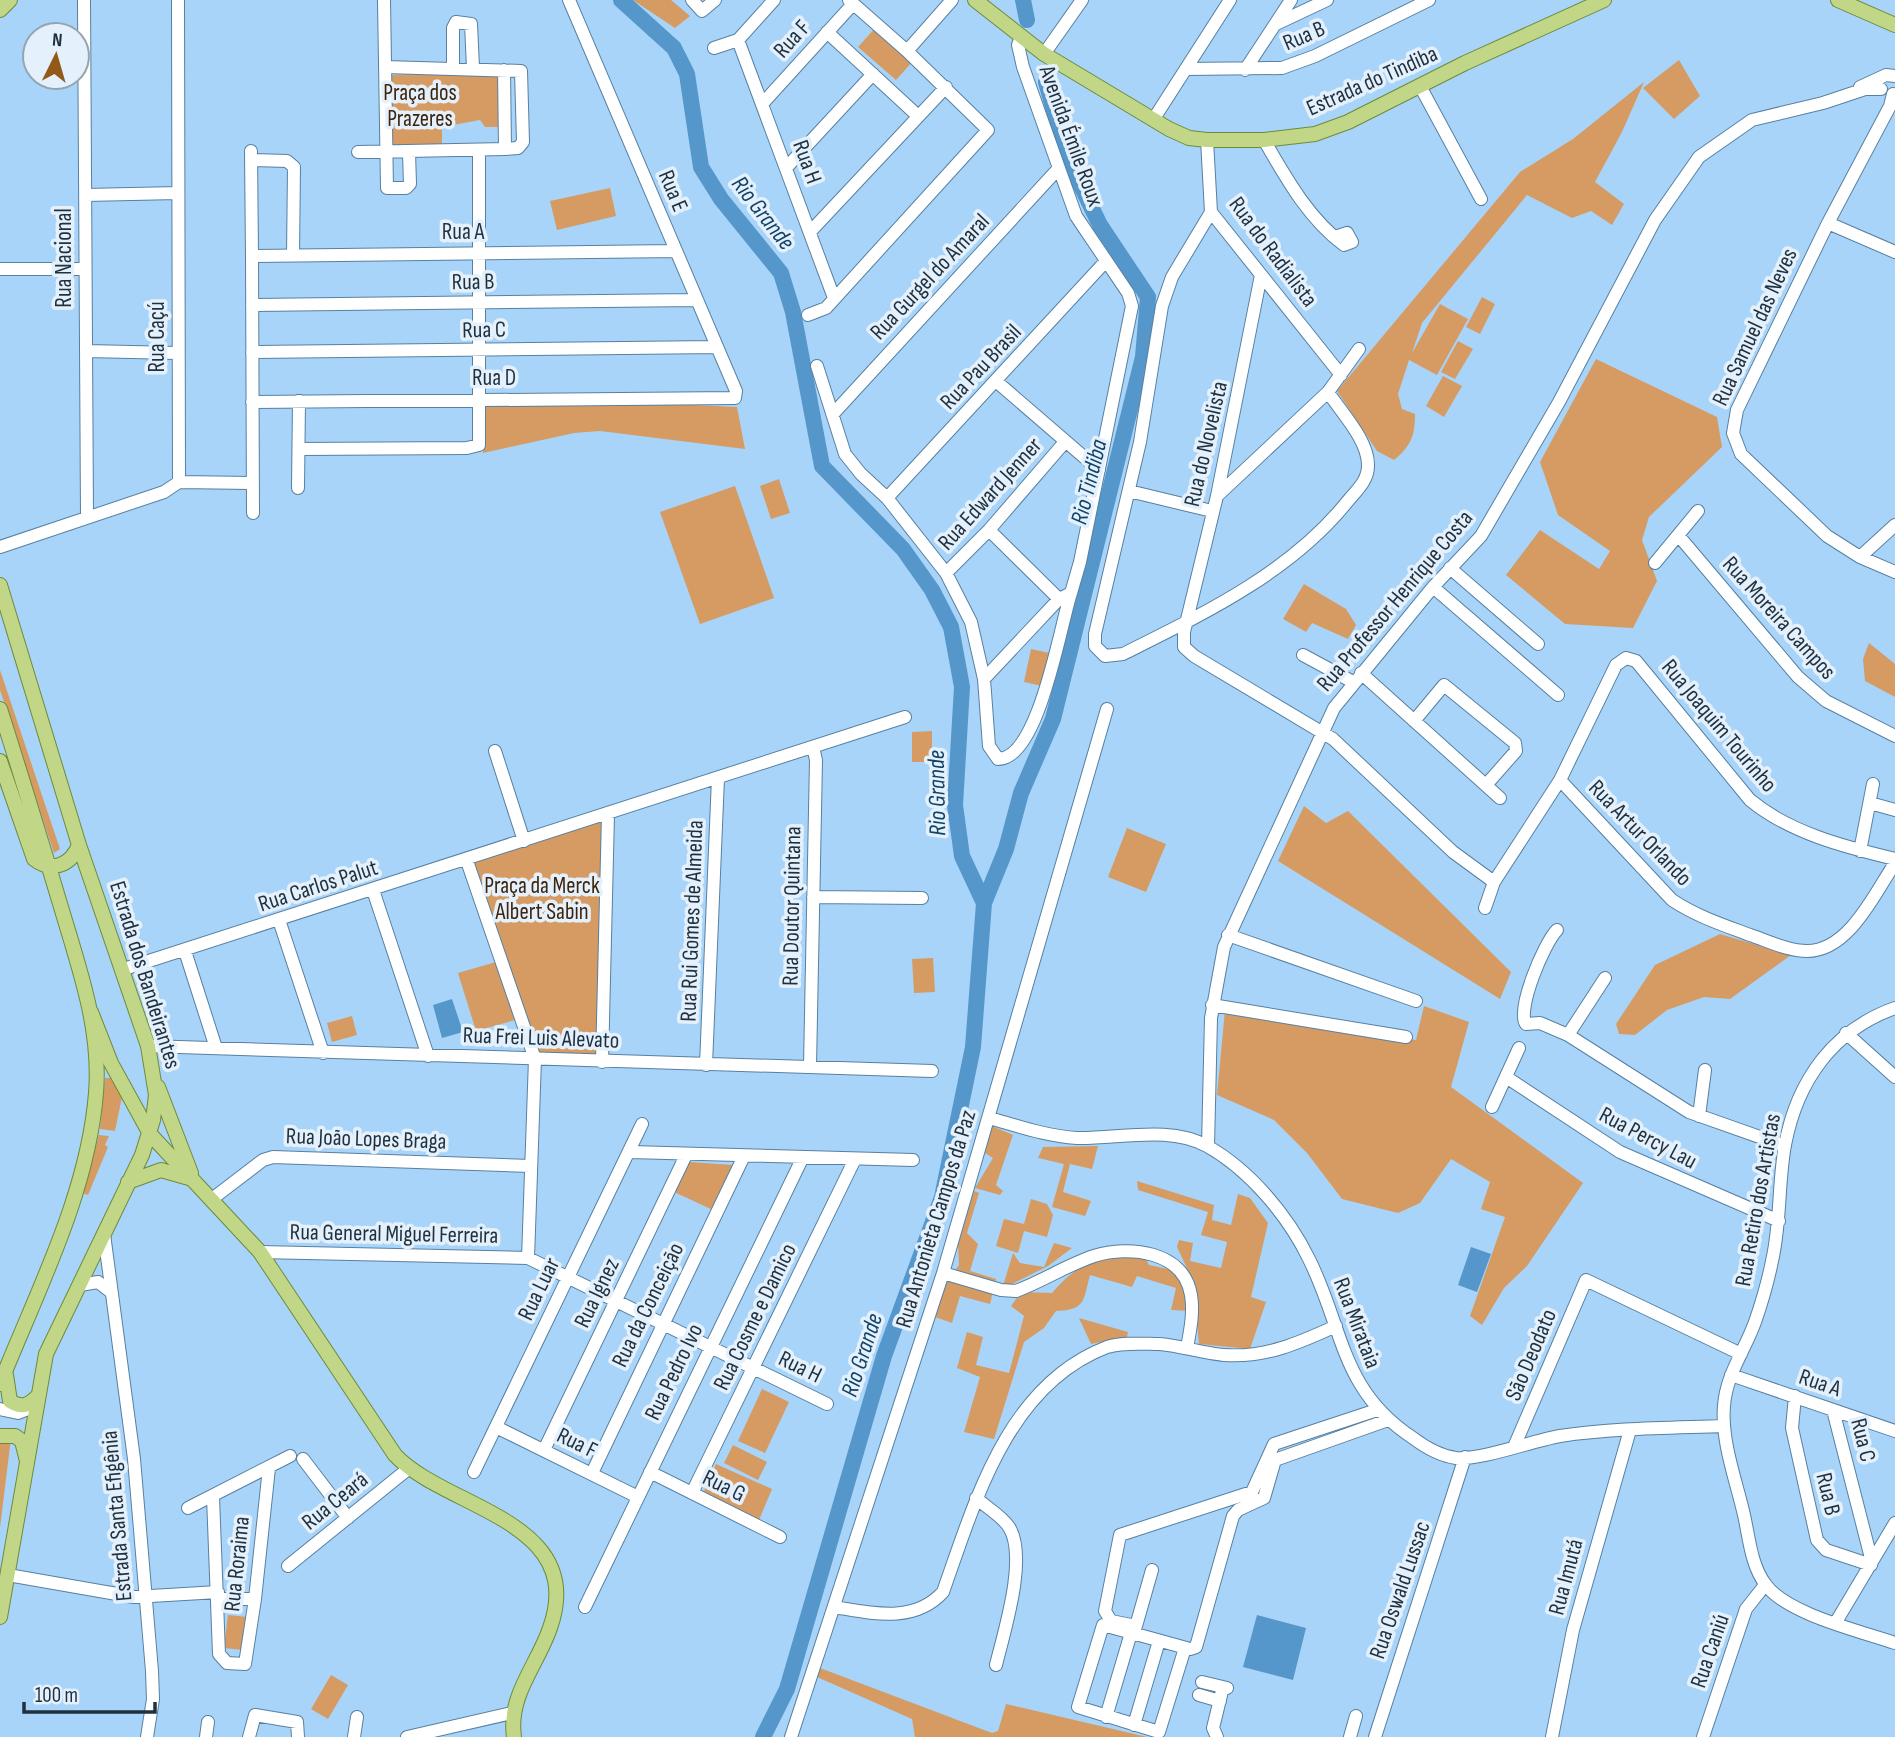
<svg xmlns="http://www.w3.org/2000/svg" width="1895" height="1737" font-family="'Sofia Sans Condensed',sans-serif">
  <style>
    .green { fill: #d69b62 }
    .water { fill: #5597cb }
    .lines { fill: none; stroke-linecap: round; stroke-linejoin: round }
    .river { stroke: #5597cb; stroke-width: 16 }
    .minor-casing { stroke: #5780a1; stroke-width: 14 }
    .major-casing { stroke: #6d8b39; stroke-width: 16 }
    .minor { stroke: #fff; stroke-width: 12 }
    .major { stroke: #c1d787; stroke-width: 14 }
    .labels { text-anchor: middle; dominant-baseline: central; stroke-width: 7; stroke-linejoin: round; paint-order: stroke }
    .street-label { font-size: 23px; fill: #1f303e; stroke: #e4f1fc }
    .park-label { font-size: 23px; fill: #3d240a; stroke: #e4f1fc }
    .water-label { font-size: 24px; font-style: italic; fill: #114367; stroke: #e4f1fc }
  </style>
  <rect width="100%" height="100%" fill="#a8d4f9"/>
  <!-- green -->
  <path class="green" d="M633,0H671L690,16L675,28Z
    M876,27L913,61L896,80L858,47Z
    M1679,60L1700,96L1674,119L1643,88Z
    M499,73L500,127H485L480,120L442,127V151H389L388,75Z
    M1644,82L1622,132L1595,182L1624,204L1612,225L1591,211L1572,218L1527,195L1422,323L1412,353L1440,304L1468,319L1437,375L1409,360L1398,394L1402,409L1415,414C1415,436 1411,446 1394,460L1377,451L1337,391L1520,172L1573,139Z
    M610,188L616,216L557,230L550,201Z
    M1482,297L1495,304L1480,334L1466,327Z
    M1458,341L1473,349L1455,379L1441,372Z
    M1596,359L1717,417L1722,447L1649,517L1642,540L1657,581L1633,628L1565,624L1506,575L1540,530L1599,569L1610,551L1558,515L1540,462Z
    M1443,376L1462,386L1444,417L1426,406Z
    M674,404L737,407L745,449L600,431L574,433L483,453L485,405Z
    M779,479L790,513L771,519L760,486Z
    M735,486L774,598L700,624L660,512Z
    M1304,584L1346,609L1356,625L1348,639L1312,623L1306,632L1283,619Z
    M1869,643L1895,664V697L1865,681L1863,659Z
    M1031,649L1050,653L1042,686L1024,682Z
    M0,670L60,849L54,853L0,690Z
    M932,731V762H912V732Z
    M1304,806L1326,823L1348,811L1511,972L1500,999L1278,861Z
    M604,817L596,1054H531L467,861Z
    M1127,828L1166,844L1146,892L1108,877Z
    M1720,934L1791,955L1730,999L1704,997L1667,1010L1635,1035L1619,1034L1616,1024L1655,965Z
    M933,958L935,992L914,993L912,959Z
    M496,962L515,1020L476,1031L458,973Z
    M1424,1006L1469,1022L1451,1087L1583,1183L1527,1266L1504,1288L1482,1325L1470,1316L1505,1217L1481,1209L1490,1182L1451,1159L1420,1203L1398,1213L1342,1199L1307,1153L1274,1120L1217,1095L1225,1010L1416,1040Z
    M352,1016L357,1035L332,1042L327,1023Z
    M105,1078H112L122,1097L115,1131L100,1129Z
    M992,1126L1013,1135L996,1185L1003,1191L1000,1195L975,1188L993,1158L985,1153Z
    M99,1135L109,1136L105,1145L108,1147L88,1195L83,1193Z
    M1098,1146L1092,1169L1070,1164L1063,1192L1091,1201L1085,1216L1052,1207L1064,1164L1038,1158L1043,1147Z
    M690,1162L733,1165L713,1210L674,1192Z
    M1137,1181L1214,1205L1212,1220L1231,1225L1238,1194L1250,1198L1268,1223L1251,1297L1266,1302L1250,1349L1199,1344L1193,1281L1177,1247L1179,1240L1193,1243L1190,1261L1221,1268L1227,1242L1201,1235L1208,1212L1138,1190Z
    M974,1191L979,1193L967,1233L978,1244L970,1271L996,1279L990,1304L960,1296L952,1323L935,1317L944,1286L959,1265L958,1244Z
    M1031,1199L1047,1204L1053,1215L1047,1237L1024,1231L1018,1253L996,1246L1004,1219L1024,1224Z
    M1054,1243L1072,1248L1048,1266L1002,1289L1013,1253L1020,1263L1044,1267Z
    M1144,1256L1149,1265L1178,1271L1190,1311L1171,1310L1176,1288L1137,1276L1132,1287L1090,1275C1083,1301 1086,1310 1056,1311L1044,1328L1024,1342L994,1439L964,1432L980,1377L957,1368L967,1332L983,1337L976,1365L1009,1373L1024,1316L1011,1306L1021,1292L1052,1293C1084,1256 1098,1261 1144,1256Z
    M1079,1318L1128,1332L1127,1337L1091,1344Z
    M762,1389L789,1402L765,1453L738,1441Z
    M0,1437L11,1438L0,1528Z
    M733,1445L767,1462L758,1480L724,1463Z
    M716,1464L772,1489L759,1520L702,1496Z
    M228,1615L247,1617L243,1650L224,1648Z
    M820,1668L992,1733L998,1731L1006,1704L1147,1737H915L912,1719L817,1677Z
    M331,1675L348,1685L328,1719L311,1709Z"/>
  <!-- water -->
  <path class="water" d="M452,999L463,1032L442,1038L433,1005Z
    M1471,1247L1491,1254L1477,1292L1458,1285Z
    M1257,1615L1306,1628L1293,1680L1243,1667Z"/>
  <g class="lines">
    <!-- river -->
    <path class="river" d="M621,0L674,48L687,74L701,167L721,199L781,273L793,312L822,466L903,549L932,590L951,627L962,687L955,805L962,856L984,903L973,1047L942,1197L884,1356L787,1689L763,1737
      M1023,0L1027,20
      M984,903L1006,849L1021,793L1053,719L1143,357L1148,297L1100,225L1067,157L1046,82"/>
    <defs>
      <path id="minor" d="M84,0L87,517
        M384,0L387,188H406L410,184L409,153
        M692,0L702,11L715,0
        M1276,24L1327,0
        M827,32L918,116
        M1021,37L1018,45L1023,67L1076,216L1128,293L1132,306L1080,562L1071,593L1059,599
        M738,40L834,298
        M714,48L738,40L774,0
        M907,51L952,0
        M1044,54L1082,0
        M453,68V28L456,22L471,24L473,68
        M1186,69L1282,68L1315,56L1429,0
        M504,70L505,149
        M1245,70L1291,0
        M1420,86L1481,199
        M1860,87L1886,75L1895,76
        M1893,94L1890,106L1828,223L1737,410L1733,433L1741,454L1827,536L1860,557L1895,572
        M763,103L853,4
        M1153,120L1230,0
        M1207,140L1211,212L1341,375
        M1264,140C1286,178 1308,218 1344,245L1352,242L1347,233L1335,237
        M251,151L252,256
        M358,152L505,149L518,148L523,142L521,71L385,67
        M251,160L287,161L294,167L293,255
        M786,168L873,74
        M85,195L178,193
        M1211,212L1172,277L1162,306L1140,442L1095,634V646L1105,656L1123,654C1203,614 1290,573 1347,502C1356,491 1368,481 1368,466C1369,441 1341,412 1328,392
        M1828,223L1895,252
        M810,232L946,87
        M0,269H84
        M1261,275L1217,496L1184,632V647L1194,656L1333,739L1453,852L1494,882
        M252,305L696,300
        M808,315L826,308L988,130L907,51L849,0
        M86,351L177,353
        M252,352L717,347
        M817,366L845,454L861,474L887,498L946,573L971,622L984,679L989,746L998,759C1039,759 1060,626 1071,593
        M997,382L1099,470
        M252,402L735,398L736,391L569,0
        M833,414L1058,169
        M299,449L467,448L479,445V151
        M179,482L252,483
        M298,488L299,401
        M1129,491L1212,511
        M1217,496L1328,392L1359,349
        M887,498L1105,262
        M253,513L252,256L675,251
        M1678,535L1798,677L1826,701L1895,736
        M0,547L164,492L179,482L178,0
        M1860,557L1895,525
        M1655,563L1698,511
        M1450,568L1538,644
        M946,573L989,530L1064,443
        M1433,587L1558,695
        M1303,655L1353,682
        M1361,673L1500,798
        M984,679L1059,599L989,530
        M1414,721L1444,685L1515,743L1516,751L1486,785
        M495,751L524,841
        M1560,780L1672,900C1696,916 1723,925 1750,935C1768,941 1788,951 1807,951C1849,951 1875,893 1895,863
        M1870,803L1895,810
        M1860,851L1873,784
        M467,861L535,1059L528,1258
        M373,890L428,1056
        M813,897L922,898
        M1485,908L1494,882L1560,780L1616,665L1626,658L1636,661L1750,800C1790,833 1845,847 1895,859
        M279,920L323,1053
        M1557,930C1544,943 1516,1010 1526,1024L1540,1023L1568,1035L1689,1112L1785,1146
        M1228,935L1416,1001
        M185,951L216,1048
        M124,969L905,717
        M1212,1005L1406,1037
        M1895,1008C1833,1030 1797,1081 1785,1145C1778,1183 1781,1223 1772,1261C1768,1281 1762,1302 1755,1322C1745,1350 1726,1375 1724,1406C1721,1441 1736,1480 1744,1515C1749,1537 1751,1566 1766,1585C1787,1614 1860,1631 1895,1643
        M1846,1033L1895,1077
        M1568,1035L1605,978
        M148,1046L932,1071
        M602,1062L608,814
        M706,1065L718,778
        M810,1066L816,760L813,747
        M1506,1077L1620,1152L1779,1221
        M1492,1107L1519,1048
        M1699,1116L1705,1070
        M989,1118C1018,1126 1046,1136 1077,1138C1118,1139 1170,1125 1207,1146C1250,1170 1288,1216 1309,1259C1344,1329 1340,1390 1413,1438C1425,1447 1441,1456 1456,1458C1483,1460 1531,1441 1560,1436C1614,1428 1669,1428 1724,1426
        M1208,1146L1211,1018L1224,947L1334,708L1433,587L1481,536L1559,402L1655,220L1699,157L1752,120L1823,103L1865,89H1881
        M631,1152L913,1160
        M212,1199L263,1160L273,1157L531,1166
        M104,1234L134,1459L152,1671L153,1699L147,1737
        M260,1252L528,1258L827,1404
        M943,1273L1001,1290L1016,1291C1043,1281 1067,1265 1094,1256C1129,1245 1184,1251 1191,1295C1194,1313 1190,1331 1187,1348
        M80,1285L98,1282L111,1292
        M1731,1375L1895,1431
        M1795,1396L1792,1428L1817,1540L1826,1550L1871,1565
        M0,1409L18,1413L36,1406
        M1833,1410L1872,1562
        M496,1427L638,1497
        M1514,1447L1586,1280L1741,1354
        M544,1450L686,1155
        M303,1459L348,1518
        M474,1472L642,1124
        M650,1472L780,1537
        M592,1473L744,1156
        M692,1493L855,1159
        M213,1497L219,1654L227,1663L245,1664L255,1599L269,1468
        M976,1498C986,1507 1002,1516 1009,1527C1028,1557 1004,1632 996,1665
        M188,1508L290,1456
        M288,1566L408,1469
        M1152,1570L1136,1626L1111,1621L1105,1611L1120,1535L1252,1492L1274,1444L1377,1410
        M8,1575L134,1597L218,1592
        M218,1599H255
        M585,1607L803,1157
        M834,1607C871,1613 914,1624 943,1592C975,1502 1007,1385 1107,1347C1122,1342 1144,1344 1160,1344C1182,1346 1202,1353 1224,1355C1265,1358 1299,1343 1336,1326
        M1836,1622L1895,1523
        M1185,1648L1159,1732L1078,1707L1103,1625L1190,1649L1196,1647L1233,1516L1238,1510L1264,1498L1275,1460L1388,1420
        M1202,1682L1227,1688
        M1199,1695L1220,1701
        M1106,1717L1131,1633
        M1134,1725L1159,1641
        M206,1737L208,1722
        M249,1737L255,1715L297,1722L298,1737
        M354,1737L357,1717
        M407,1737L512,1713
        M791,1737L943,1273L1107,709
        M1217,1737L1213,1728L1223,1687
        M1350,1737L1356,1716
        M1375,1737L1465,1457
        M1552,1737L1573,1630L1630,1430
        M1703,1737L1746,1609L1765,1585"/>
      <path id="major" d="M975,0L1044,54L1169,129L1189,138L1207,140H1264L1315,134L1348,122L1465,63L1604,0
        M1838,0L1895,25
        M0,10L10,0
        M0,585L79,845L148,1046L156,1095L153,1120L142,1155L46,1354L0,1617
        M0,709C22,778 43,847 64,917C81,974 101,1032 96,1093C88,1194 37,1291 0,1384
        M0,761L34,859C52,873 71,865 79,845
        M91,1012L111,1063L150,1134L260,1252L395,1455C446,1509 588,1520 550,1628C537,1666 508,1695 514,1737
        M158,1087L191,1173
        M128,1182L161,1170L189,1178
        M6,1375L10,1401C23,1409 29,1405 39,1395
        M0,1436H15L22,1441L27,1461"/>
    </defs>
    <!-- minor casing -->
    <use href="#minor" class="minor-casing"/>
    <!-- major casing -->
    <use href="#major" class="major-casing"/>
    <!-- minor -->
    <use href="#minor" class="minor"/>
    <!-- major -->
    <use href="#major" class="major"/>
  </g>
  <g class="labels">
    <!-- street labels -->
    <g class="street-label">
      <text transform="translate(1304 36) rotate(-23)">Rua B</text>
      <text transform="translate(792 39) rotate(-48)">Rua F</text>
      <text transform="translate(1372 81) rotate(-24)">Estrada do Tindiba</text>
      <text transform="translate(1071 136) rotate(70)">Avenida Émile Roux</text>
      <text transform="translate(807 162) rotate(70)">Rua H</text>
      <text transform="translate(673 191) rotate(67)">Rua E</text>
      <text x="463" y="232">Rua A</text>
      <text transform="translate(1273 252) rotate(53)">Rua do Radialista</text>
      <text transform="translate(64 258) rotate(-90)">Rua Nacional</text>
      <text transform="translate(930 277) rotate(-47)">Rua Gurgel do Amaral</text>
      <text transform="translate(473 282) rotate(-1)">Rua B</text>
      <text transform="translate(1755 327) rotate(-65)">Rua Samuel das Neves</text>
      <text transform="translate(484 330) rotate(-1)">Rua C</text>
      <text transform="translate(157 337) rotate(-90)">Rua Caçú</text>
      <text transform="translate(981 367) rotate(-47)">Rua Pau Brasil</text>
      <text x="494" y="378">Rua D</text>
      <text transform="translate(1206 444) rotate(-77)">Rua do Novelista</text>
      <text transform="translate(990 494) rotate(-48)">Rua Edward Jenner</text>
      <text transform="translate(1395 601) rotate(-50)">Rua Professor Henrique Costa</text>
      <text transform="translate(1779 618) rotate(48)">Rua Moreira Campos</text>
      <text transform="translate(1719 726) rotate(50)">Rua Joaquim Tourinho</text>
      <text transform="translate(1640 833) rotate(46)">Rua Artur Orlando</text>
      <text transform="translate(318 886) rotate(-18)">Rua Carlos Palut</text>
      <text transform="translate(792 906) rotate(-89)">Rua Doutor Quintana</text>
      <text transform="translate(692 921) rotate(-88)">Rua Rui Gomes de Almeida</text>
      <text transform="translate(145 975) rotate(73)">Estrada dos Bandeirantes</text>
      <text transform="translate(541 1038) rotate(2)">Rua Frei Luis Alevato</text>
      <text transform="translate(1648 1138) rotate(28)">Rua Percy Lau</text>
      <text transform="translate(366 1139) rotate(2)">Rua João Lopes Braga</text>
      <text transform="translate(1758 1200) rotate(-80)">Rua Retiro dos Artistas</text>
      <text transform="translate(936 1219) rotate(-73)">Rua Antonieta Campos da Paz</text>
      <text transform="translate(394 1234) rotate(1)">Rua General Miguel Ferreira</text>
      <text transform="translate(539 1289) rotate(-64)">Rua Luar</text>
      <text transform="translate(597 1293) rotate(-64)">Rua Ignez</text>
      <text transform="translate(648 1305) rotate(-64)">Rua da Conceição</text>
      <text transform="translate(755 1317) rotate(-64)">Rua Cosme e Damico</text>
      <text transform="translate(1357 1323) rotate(69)">Rua Mirataia</text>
      <text transform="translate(1531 1355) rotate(-67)">São Deodato</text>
      <text transform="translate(800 1367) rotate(26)">Rua H</text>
      <text transform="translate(674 1372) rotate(-64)">Rua Pedro Ivo</text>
      <text transform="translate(1820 1383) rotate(19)">Rua A</text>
      <text transform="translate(1863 1440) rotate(76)">Rua C</text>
      <text transform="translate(577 1443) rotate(26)">Rua F</text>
      <text transform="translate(724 1486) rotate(26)">Rua G</text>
      <text transform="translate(1828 1494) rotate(77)">Rua B</text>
      <text transform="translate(335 1501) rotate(-39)">Rua Ceará</text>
      <text transform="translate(117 1516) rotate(-95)">Estrada Santa Efigênia</text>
      <text transform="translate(237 1564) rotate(-84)">Rua Roraima</text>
      <text transform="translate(1566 1577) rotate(-75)">Rua Imutá</text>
      <text transform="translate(1400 1590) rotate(-71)">Rua Oswald Lussac</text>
      <text transform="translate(1710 1651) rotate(-71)">Rua Caniú</text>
    </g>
    <!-- park labels -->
    <g class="park-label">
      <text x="420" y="93">Praça dos<tspan x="420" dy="26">Prazeres</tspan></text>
      <text x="542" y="886">Praça da Merck<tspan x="542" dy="26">Albert Sabin</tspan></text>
    </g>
    <!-- water labels -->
    <g class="water-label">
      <text transform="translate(763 213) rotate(52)">Rio Grande</text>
      <text transform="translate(1089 482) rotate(-76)">Rio Tindiba</text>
      <text transform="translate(937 793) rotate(-91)">Rio Grande</text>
      <text transform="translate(862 1355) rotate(-72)">Rio Grande</text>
    </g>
  </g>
  <!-- north arrow -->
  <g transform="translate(56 56) rotate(5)"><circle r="33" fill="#e4f1fc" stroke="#95a4b0" stroke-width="2"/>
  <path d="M0-5L12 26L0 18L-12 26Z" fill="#935916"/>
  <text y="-10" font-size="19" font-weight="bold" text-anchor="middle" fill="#1f303e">N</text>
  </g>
  <!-- scale -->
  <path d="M24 1702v10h131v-10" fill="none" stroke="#1f303e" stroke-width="3.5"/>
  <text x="35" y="1702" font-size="21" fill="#1f303e" stroke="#e4f1fc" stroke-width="5" paint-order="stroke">100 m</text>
</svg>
